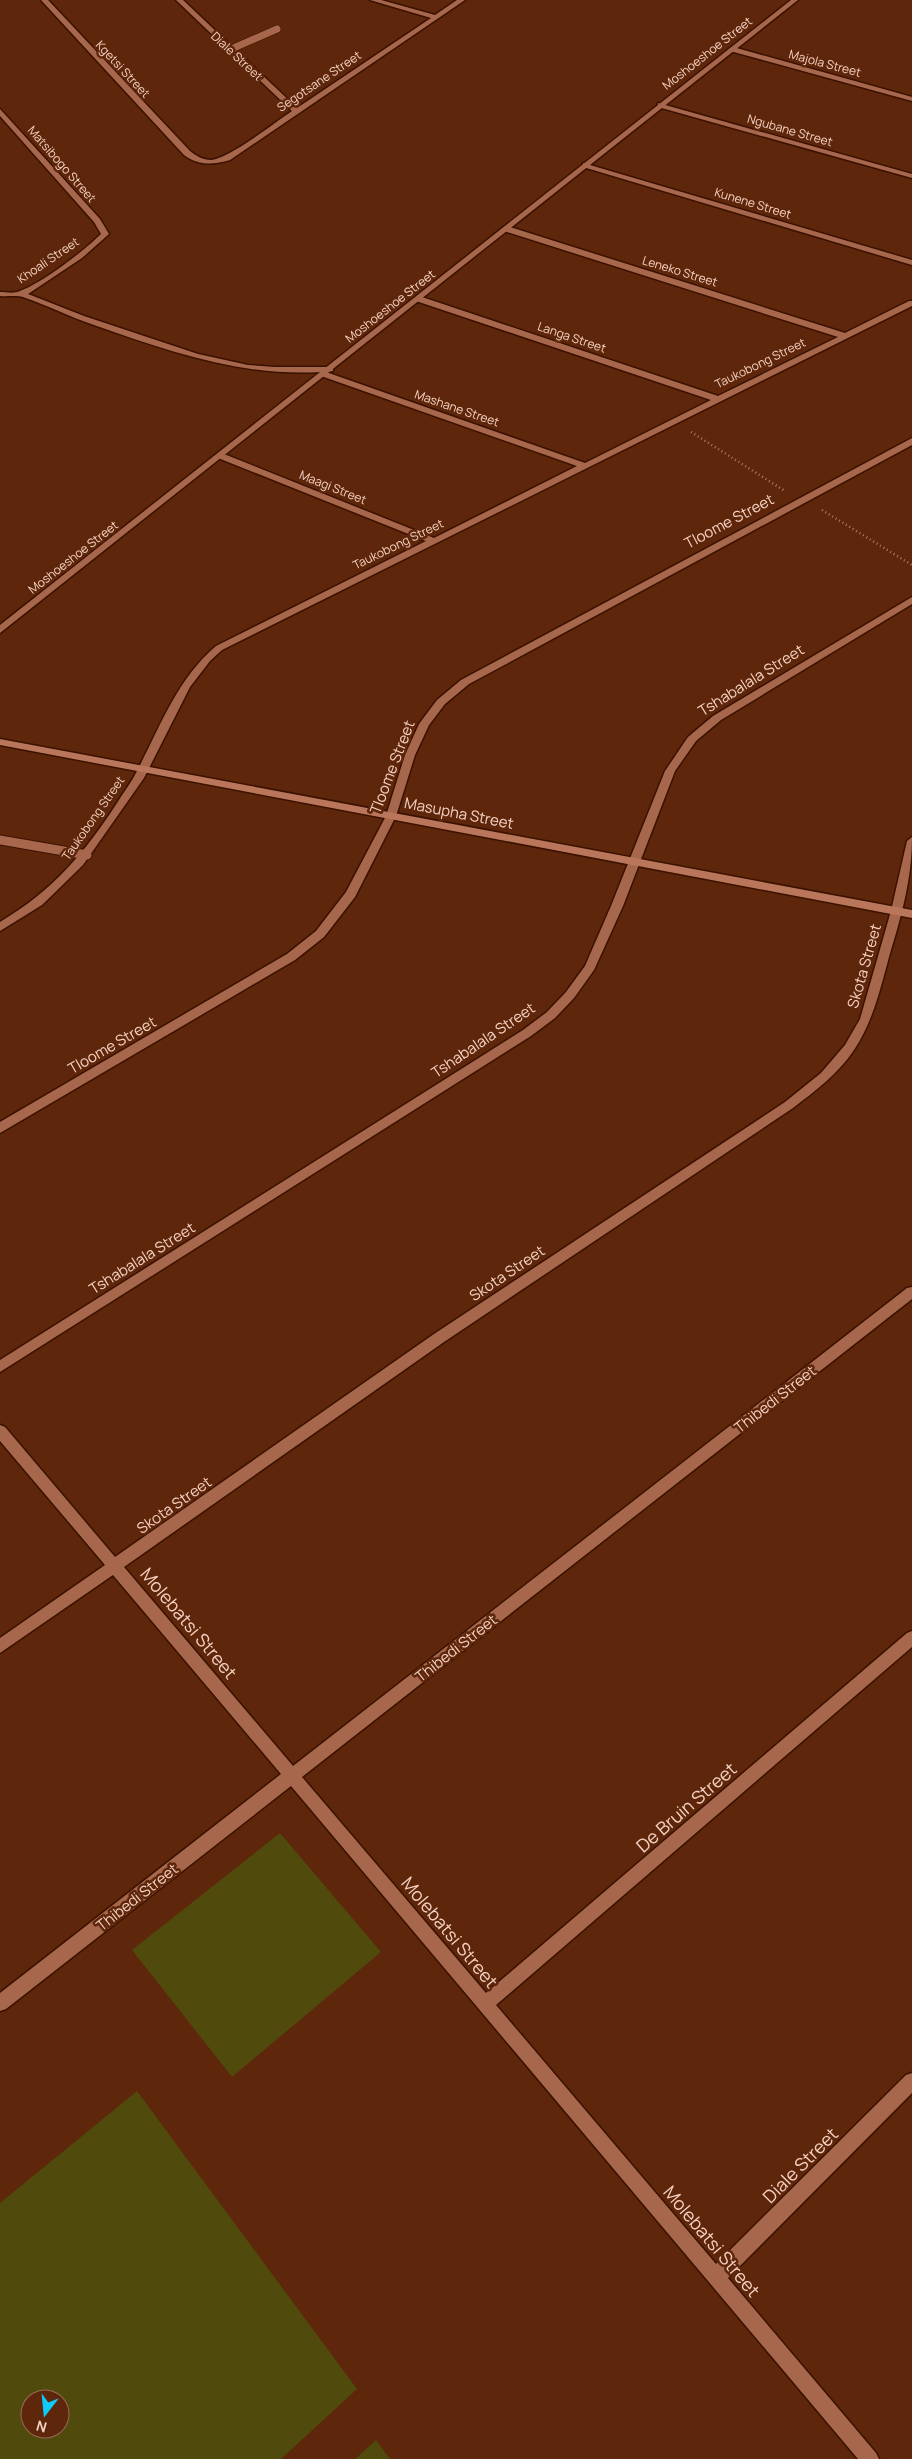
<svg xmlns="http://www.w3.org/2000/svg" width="912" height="2459" font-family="Manrope,sans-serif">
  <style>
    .green { fill: #504a0c; fill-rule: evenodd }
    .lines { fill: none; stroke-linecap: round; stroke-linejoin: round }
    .service-far1-casing { stroke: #3b1100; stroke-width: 8 }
    .service-casing { stroke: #3b1100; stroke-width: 11 }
    .minor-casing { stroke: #3b1100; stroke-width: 3 }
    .tertiary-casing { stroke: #3b1100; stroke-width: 3 }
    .secondary-casing { stroke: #3b1100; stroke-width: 3 }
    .path { stroke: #ab7d68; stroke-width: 2.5; stroke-dasharray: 1 3; stroke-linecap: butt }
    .service-far1 { stroke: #a6674c; stroke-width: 7 }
    .service { stroke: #a6674c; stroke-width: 9 }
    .minor { fill: #a6674c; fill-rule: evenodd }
    .tertiary { fill: #a6674c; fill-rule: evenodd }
    .secondary { fill: #b9765a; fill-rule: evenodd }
    .labels { text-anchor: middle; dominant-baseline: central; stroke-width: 5; stroke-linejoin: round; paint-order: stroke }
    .far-street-label { font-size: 12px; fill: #f5d1c2; stroke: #5e260a }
    .street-label { font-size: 15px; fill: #f5d1c2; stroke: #5e260a }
    .near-street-label { font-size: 18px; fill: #f5d1c2; stroke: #5e260a }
  </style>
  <rect width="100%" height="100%" fill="#5e260a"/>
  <!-- green -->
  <path class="green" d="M280,1833L381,1952L232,2077L132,1950Z
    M137,2091L357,2389L281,2459H0V2203ZM30,2399H60V2429H30Z
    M376,2440L390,2459H355Z"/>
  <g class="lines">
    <defs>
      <path id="service-far1" d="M229,50L277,29"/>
      <path id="service" d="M0,840L87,855"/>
      <path id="minor" d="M41,0H48L190,151C196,156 203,160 211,160C230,158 274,123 292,111L176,0H183L297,108L431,18L370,0H381L435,15L457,0H465L230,160C213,165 199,166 184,155Z
        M733,47L912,97V101L730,51L729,49Z
        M658,103L912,174V178L658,107Z
        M0,109L100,219L109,234L82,258L28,294L84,316L198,354L248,365L275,367H333V371L326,372L585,463L711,400L416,301V297H422L718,396L838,337L504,231V227H510L845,333L909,301H912V306L222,650L210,661L190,687L144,778L83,865L42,905L0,931V922C52,891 84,854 117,803C123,793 131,783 137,771C160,727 177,679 216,646L426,541L218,458V454H224L434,538L577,466L321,376V372C242,377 168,351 94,325C70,317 47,305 23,297C16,295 7,297 0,296V292C6,292 14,294 20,291C42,283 84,251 101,234L94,222L0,116Z
        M583,163L912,260V265L583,167Z
        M912,438V445L469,684L445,704L429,725L415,755L396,816L355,897L324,937L295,960L0,1133V1122L287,954L316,931L346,892L386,816L405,755L419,724L437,700L461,680Z
        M912,597V604L721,720L696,741L675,771L623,906L594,970L574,998L555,1018L531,1036L0,1372V1360L523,1030L547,1012L566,992L585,966L611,906L665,771L688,737L713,716Z
        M912,837C912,880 901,917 889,957C880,990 873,1021 854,1050C838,1074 815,1091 793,1108L444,1342L124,1567L293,1766L907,1288L912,1287V1299L302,1777L486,1993L907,1633L912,1631V1647L496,2005L716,2264L906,2075L912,2073V2093L728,2278L876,2453L879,2459H858L291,1786L6,2009L0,2011V1993L281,1774L113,1575L0,1653V1638L105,1565L0,1441V1425L5,1427L115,1557L434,1334L785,1102L821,1073L845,1045L860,1019L891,911L907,841Z"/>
      <path id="tertiary" d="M791,0H798L0,633V625Z"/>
      <path id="secondary" d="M0,739L912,910V918L0,745Z"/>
    </defs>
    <!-- service-far1 casing -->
    <use href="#service-far1" class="service-far1-casing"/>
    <!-- service casing -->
    <use href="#service" class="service-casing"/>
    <!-- minor casing -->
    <use href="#minor" class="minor-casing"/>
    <!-- tertiary casing -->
    <use href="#tertiary" class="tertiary-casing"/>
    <!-- secondary casing -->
    <use href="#secondary" class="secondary-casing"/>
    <!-- path -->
    <path class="path" d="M691,432L785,491
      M822,510L912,565"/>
    <!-- service-far1 -->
    <use href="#service-far1" class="service-far1"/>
    <!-- service -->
    <use href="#service" class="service"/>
    <!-- minor -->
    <use href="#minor" class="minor"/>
    <!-- tertiary -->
    <use href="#tertiary" class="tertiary"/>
    <!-- secondary -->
    <use href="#secondary" class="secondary"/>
  </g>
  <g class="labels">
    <!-- far-street labels -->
    <g class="far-street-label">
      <text transform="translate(707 53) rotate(-38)">Moshoeshoe Street</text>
      <text transform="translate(237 56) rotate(43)">Diale Street</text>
      <text transform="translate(825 63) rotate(15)">Majola Street</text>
      <text transform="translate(123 69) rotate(47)">Kgetsi Street</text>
      <text transform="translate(319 81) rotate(-34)">Segotsane Street</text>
      <text transform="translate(790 130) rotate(16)">Ngubane Street</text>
      <text transform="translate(62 164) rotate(49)">Matsibogo Street</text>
      <text transform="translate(753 203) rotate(17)">Kunene Street</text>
      <text transform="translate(48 260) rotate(-34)">Khoali Street</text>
      <text transform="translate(680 271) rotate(17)">Leneko Street</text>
      <text transform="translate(390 306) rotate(-38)">Moshoeshoe Street</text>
      <text transform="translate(572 337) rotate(19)">Langa Street</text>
      <text transform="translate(760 363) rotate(-26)">Taukobong Street</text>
      <text transform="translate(457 408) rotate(19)">Mashane Street</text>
      <text transform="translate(333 487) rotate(22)">Maagi Street</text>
      <text transform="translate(398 544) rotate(-26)">Taukobong Street</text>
      <text transform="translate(73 557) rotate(-38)">Moshoeshoe Street</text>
      <text transform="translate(93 818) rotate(-55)">Taukobong Street</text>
    </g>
    <!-- street labels -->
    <g class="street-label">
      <text transform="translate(729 521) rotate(-28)">Tloome Street</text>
      <text transform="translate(751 680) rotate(-32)">Tshabalala Street</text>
      <text transform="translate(392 767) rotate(-69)">Tloome Street</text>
      <text transform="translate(459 813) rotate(11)">Masupha Street</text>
      <text transform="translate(864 966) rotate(-74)">Skota Street</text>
      <text transform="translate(483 1040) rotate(-34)">Tshabalala Street</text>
      <text transform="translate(112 1045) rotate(-30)">Tloome Street</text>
      <text transform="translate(142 1258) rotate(-32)">Tshabalala Street</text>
      <text transform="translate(507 1273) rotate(-34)">Skota Street</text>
      <text transform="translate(775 1399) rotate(-38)">Thibedi Street</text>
      <text transform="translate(174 1505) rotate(-35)">Skota Street</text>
      <text transform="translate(456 1648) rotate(-38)">Thibedi Street</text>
      <text transform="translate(137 1897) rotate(-38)">Thibedi Street</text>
    </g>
    <!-- near-street labels -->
    <g class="near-street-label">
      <text transform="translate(189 1623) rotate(50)">Molebatsi Street</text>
      <text transform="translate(686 1807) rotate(-41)">De Bruin Street</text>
      <text transform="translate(450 1932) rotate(50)">Molebatsi Street</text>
      <text transform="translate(800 2165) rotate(-45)">Diale Street</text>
      <text transform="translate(712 2241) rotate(50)">Molebatsi Street</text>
    </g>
  </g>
  <!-- north arrow -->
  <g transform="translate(45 2414) rotate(196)"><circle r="24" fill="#5e260a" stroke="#9a6a54"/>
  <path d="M0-4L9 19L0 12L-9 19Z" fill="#10cafa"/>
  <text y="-8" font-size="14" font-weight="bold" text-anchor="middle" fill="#f5d1c2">N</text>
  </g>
</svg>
